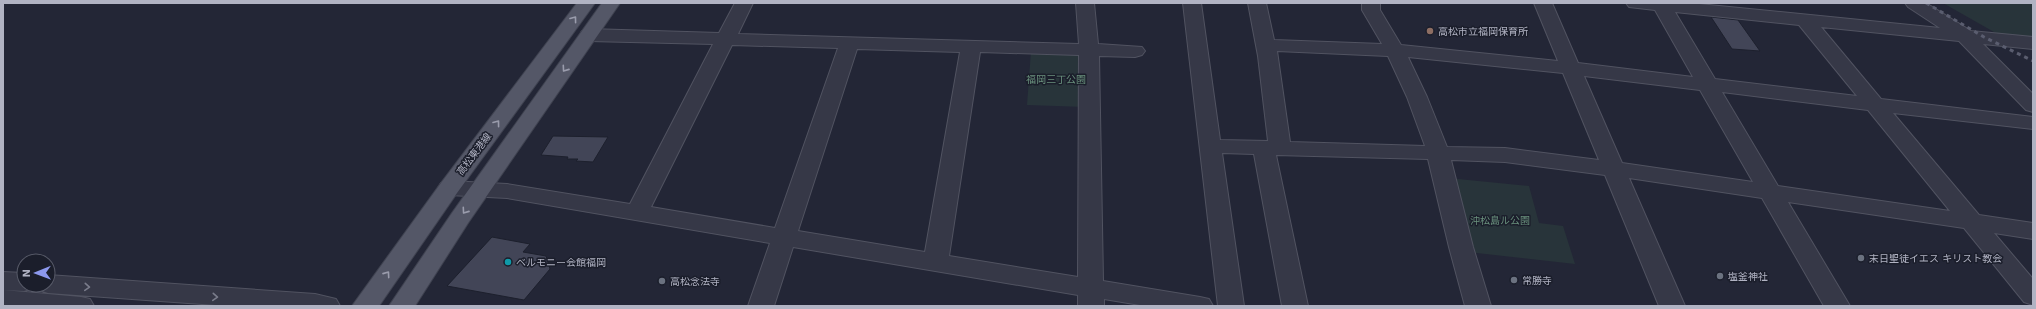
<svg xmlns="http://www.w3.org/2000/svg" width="2036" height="309" font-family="'Work Sans','Noto Sans JP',sans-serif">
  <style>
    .green { fill: #28343a }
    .building { fill: #424557; stroke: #1d202d }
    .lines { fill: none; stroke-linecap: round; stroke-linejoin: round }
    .minor-casing { stroke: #515361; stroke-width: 2 }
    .major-casing { stroke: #3f4250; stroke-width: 2 }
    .minor { fill: #363847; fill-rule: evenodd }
    .major { fill: #545767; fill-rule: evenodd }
    .rail { stroke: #5a5d6f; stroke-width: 3; stroke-dasharray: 4 4; stroke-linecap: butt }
    .oneway { stroke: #9a9cac }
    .oneway2 { stroke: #7a7c8b }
    .education-dot { fill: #8d6e63; stroke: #1b1e2b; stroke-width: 1.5 }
    .worship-dot { fill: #6b7280; stroke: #1b1e2b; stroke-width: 1.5 }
    .culture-dot { fill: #0f9aa8; stroke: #1b1e2b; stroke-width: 1.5 }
    .labels { text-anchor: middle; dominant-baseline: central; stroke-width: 3; stroke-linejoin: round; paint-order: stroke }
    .poi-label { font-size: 10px; fill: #b1b3c3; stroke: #1b1e2b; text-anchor: start }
    .park-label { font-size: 10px; fill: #6a917d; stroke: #1b1e2b }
    .street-label { font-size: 10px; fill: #b1b3c3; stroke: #1b1e2b }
  </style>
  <rect width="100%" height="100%" fill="#232636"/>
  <!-- green -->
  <path class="green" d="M1943,3H2033V39L2001,36Z
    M1031,51L1078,52L1085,56V107L1027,105Z
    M1448,178L1529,186L1539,223L1563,226L1575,264L1468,252Z"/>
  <!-- building -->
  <path class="building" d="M1711,17L1738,20L1760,51L1732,49Z
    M553,136L608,137L593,162L576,161L578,159H567L568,157L541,155Z
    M492,237L530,244L523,252L546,256L550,269L524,300L447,286Z"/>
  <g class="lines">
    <defs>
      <path id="minor" d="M735,3H753L738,34L1079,44L1076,3H1094L1098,44L1142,47L1145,51L1142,55L1135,57L1099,56L1103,281L1200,297L1209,299L1213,306H1146L1104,299V306H1078V295L793,247L774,306H748L770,243L507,198L449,195L441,193L438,188L441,183L449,181L507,184L630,204L713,44L589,41L582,39L580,35L582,31L589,29L719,33ZM732,45L838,48L775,228L651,207ZM857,49L960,52L925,252L798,231ZM980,52L1079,55L1078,277L949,256Z
        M1183,3H1201L1220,140L1268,141L1258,56L1248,3H1266L1274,40L1382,44L1362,10V3H1380V10L1401,45L1558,61L1534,3H1552L1578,63L1693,77L1655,10L1629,7L1626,3H1689L1940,28L1908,7L1905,3H1926L1971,31L2033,37V49L1983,44L2033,94V112L2026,110L1959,41L1821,27L1881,99L2033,117V129L1893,113L1979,215L2033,223V239L1994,233L2033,279V305L2024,302L1964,228L1788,202L1850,306H1824L1762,198L1629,178L1685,306H1659L1605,175L1505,162L1451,160L1473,247L1491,306H1465L1449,247L1428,159L1276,155L1308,306H1282L1254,154L1222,153L1244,306H1218ZM1675,12L1799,25L1857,96L1715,79ZM1277,51L1388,56L1407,97L1425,146L1290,142ZM1408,57L1563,73L1599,160L1505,148L1447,147L1427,97ZM1584,76L1700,90L1753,182L1622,163ZM1722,92L1868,110L1950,211L1778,186Z
        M3,272L24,273V285H35L33,288L24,291L3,290Z
        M48,275L315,294L336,299L340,306H230L48,293L39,290L36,285H48Z
        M3,290L81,297L90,299L94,306H3Z"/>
      <path id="major" d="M577,3H595L457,193L379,306H352L441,183Z
        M602,3H620L468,223L415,306H389L452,213Z"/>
    </defs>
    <!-- minor casing -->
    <use href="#minor" class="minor-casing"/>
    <!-- major casing -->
    <use href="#major" class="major-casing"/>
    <!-- minor -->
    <use href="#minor" class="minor"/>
    <!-- major -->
    <use href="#major" class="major"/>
    <!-- rail -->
    <path class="rail" d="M1926,3L1984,37L2033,61"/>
  </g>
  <!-- one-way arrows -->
  <defs><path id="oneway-chevron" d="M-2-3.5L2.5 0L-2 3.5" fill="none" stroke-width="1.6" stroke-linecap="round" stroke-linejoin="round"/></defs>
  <g class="oneway">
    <use href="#oneway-chevron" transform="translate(574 19) rotate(-53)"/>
    <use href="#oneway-chevron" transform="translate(565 69) rotate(125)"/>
    <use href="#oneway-chevron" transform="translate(497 123) rotate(-53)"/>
    <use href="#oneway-chevron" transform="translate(465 211) rotate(125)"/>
    <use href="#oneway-chevron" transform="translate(387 274) rotate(-55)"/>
  </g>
  <g class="oneway2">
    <use href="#oneway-chevron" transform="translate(87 287) rotate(4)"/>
    <use href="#oneway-chevron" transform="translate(215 297) rotate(4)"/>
  </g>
  <!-- markers -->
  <circle class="education-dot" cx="1430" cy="31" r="4"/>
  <g class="worship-dot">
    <circle cx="1861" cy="258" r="4"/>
    <circle cx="1720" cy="276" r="4"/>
    <circle cx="1514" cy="280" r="4"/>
    <circle cx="662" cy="281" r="4"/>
  </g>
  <circle class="culture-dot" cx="508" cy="262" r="4"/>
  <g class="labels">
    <!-- poi labels -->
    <g class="poi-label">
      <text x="1438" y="31">高松市立福岡保育所</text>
      <text x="1869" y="258">末日聖徒イエス キリスト教会</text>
      <text x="516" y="262">ベルモニー会館福岡</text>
      <text x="1728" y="276">塩釜神社</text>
      <text x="1522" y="280">常勝寺</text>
      <text x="670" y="281">高松念法寺</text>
    </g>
    <!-- park labels -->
    <g class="park-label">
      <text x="1056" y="79">福岡三丁公園</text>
      <text x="1500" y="220">沖松島ル公園</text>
    </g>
    <!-- street labels -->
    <g class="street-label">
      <text transform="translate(474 154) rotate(-53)">高松東港線</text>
    </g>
  </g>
  <!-- border -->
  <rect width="2036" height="309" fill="none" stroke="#b1b3c3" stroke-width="8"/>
  <!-- north arrow -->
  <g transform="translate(36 273) rotate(269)"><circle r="19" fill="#1b1e2b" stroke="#575a68"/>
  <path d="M0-3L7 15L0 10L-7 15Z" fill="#8c98ed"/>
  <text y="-6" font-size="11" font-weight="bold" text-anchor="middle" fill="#b1b3c3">N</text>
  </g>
</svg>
